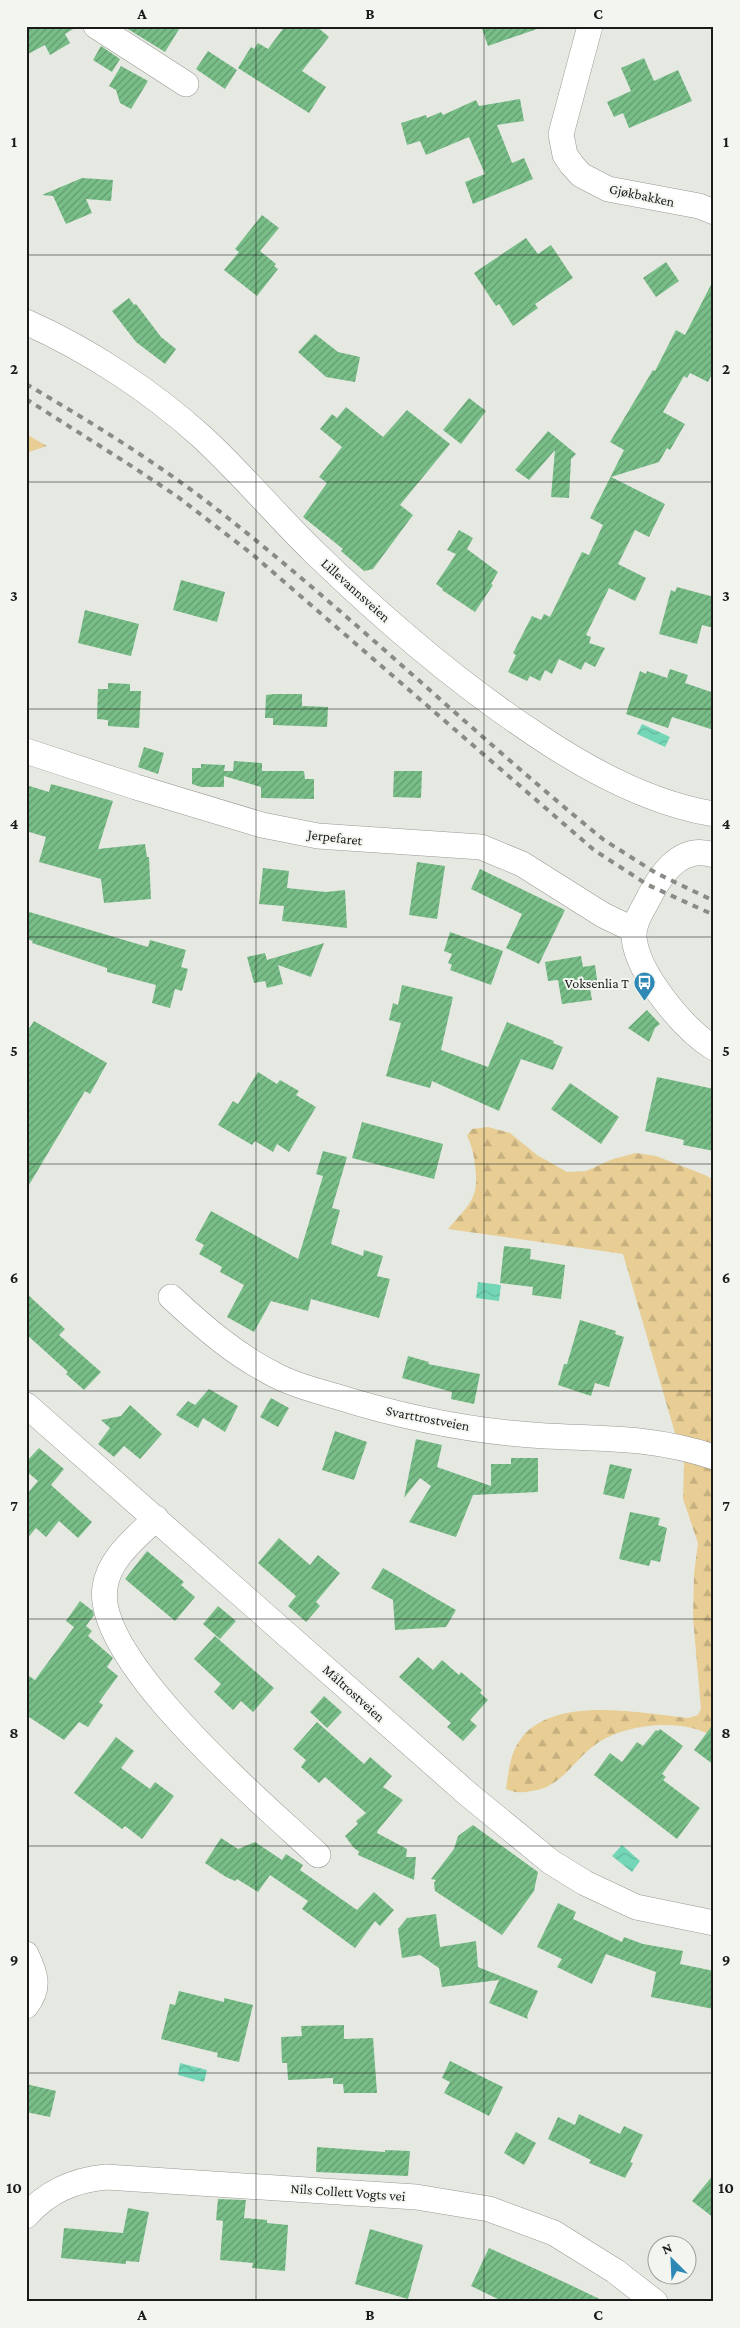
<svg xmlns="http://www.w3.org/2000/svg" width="740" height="2328" font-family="'Crimson Pro',serif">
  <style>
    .forest { fill: url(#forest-firs) }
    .water { fill: url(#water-waves) }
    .building { fill: url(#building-hatch) }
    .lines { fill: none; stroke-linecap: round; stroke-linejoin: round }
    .minor-casing { stroke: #969993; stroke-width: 26 }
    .minor { stroke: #fff; stroke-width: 25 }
    .rail { stroke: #898b86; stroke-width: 4; stroke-dasharray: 6 6; stroke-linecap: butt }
    .grid { fill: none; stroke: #1b1c1a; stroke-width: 1; stroke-opacity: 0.55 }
    .labels { text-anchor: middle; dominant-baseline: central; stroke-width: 4; stroke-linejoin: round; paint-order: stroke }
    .street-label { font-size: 14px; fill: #1b1c1a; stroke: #f3f6f0 }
    .poi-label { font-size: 14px; fill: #1b1c1a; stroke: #f3f6f0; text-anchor: end }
    .neatline { fill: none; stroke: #1b1c1a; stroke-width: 2 }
    .grid-label { font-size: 16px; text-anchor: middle; font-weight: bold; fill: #1b1c1a }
  </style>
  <defs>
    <pattern id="forest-firs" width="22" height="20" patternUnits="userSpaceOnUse" patternTransform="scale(1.25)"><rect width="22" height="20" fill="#e8ce94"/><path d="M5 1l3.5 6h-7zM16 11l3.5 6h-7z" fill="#c6b07f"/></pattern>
    <pattern id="water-waves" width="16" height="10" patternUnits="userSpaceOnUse" patternTransform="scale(1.25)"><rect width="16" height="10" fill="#73d6b7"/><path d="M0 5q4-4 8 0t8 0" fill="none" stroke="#63b79d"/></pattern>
    <pattern id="building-hatch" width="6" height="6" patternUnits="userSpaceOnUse" patternTransform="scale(1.25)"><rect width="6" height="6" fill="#79be88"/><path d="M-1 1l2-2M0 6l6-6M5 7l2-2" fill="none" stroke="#629a6e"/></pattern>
  </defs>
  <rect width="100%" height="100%" fill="#e6e9e2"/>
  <!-- forest -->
  <path class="forest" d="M26,434L47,446L26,453Z
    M488,1127L510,1133L537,1155L567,1172L586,1171L613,1159L636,1153L656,1156L705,1175L714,1180V1737C684,1718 629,1723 599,1742C574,1758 563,1787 532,1791C521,1793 516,1793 506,1789C508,1776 509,1763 514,1751C539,1691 639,1713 688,1718L698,1715L701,1709L693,1618L694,1574L698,1543L683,1499L684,1464L623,1254L448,1229C468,1205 480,1199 475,1166C474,1155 472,1146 467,1136L472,1129Z"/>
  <!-- water -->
  <path class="water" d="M642,724L670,737L665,747L637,734Z
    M478,1282L501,1285L499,1301L476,1298Z
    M622,1845L640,1861L632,1872L612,1856Z
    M180,2063L207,2070L204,2082L178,2075Z"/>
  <!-- building -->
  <path class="building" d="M26,26H78L65,34L70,43L50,55L45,45L26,55Z
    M123,26H181L165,52Z
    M285,26H316L329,37L302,71L326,87L309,113L238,68L251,47L254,49L258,43L268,49Z
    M481,26H536L537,29L488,46Z
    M101,46L120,59L112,72L93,60Z
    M208,51L237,70L225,89L196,69Z
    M644,58L654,81L678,70L692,101L629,128L623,113L614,117L607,102L631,91L621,68Z
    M121,66L148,81L131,109L120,103L116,90L109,86Z
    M520,99L524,121L497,125L512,163L524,158L533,179L473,204L465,182L485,174L469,137L426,155L420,141L407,145L401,123L426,115L427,118L441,112L443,115L476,100L479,106Z
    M82,178L113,180L111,201L86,199L92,213L66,224L53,196L42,195Z
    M262,215L279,228L260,251L276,264L274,266L278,269L257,296L224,270L239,252L235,249Z
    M526,238L538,254L551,245L573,278L535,304L538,308L513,326L499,304L496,306L474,273Z
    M666,262L679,281L656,297L643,278Z
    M714,279V370L708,382L690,373L687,378L684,376L663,412L685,424L670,450L667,448L659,462L611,477L665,504L649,537L635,530L618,564L646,578L635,601L609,588L586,635L591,637L589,643L605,648L595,667L585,662L581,670L559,659L552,674L545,670L540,681L530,676L527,681L508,672L516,655L513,653L532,616L541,620L544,614L550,617L582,552L589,555L603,525L590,518L624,450L610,442L653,370L655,371L676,330L685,335Z
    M129,298L134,305L136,304L161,337L176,349L165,364L136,342L112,311Z
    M315,334L338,352L360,357L355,382L326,377L298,352Z
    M469,398L486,411L461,444L443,430Z
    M346,407L383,437L407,410L450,444L400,505L413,515L373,569L364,571L341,551L343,549L303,517L327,483L319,477L342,447L320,429L332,414L337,418Z
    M548,431L576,454L571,459L569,498L551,497L555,450L529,480L515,470Z
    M459,530L473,538L467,549L498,572L491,584L493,585L475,612L442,590L443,589L436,584L456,554L447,550Z
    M181,580L225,592L217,622L173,610Z
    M677,587L714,597V628L702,625L697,644L659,634L671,590L675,592Z
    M85,610L139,624L131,656L78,643Z
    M670,669L688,675L685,683L714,693V730L672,717L668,728L626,714L640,671L646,674L647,671L667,678Z
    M108,683L130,684V691H141L139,728L108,726V720L97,719L98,689H108Z
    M274,694H302V706L328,707L327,727L273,725V718H265L266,695Z
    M144,747L164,753L158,774L138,767Z
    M234,761L262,763V771H304L305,779H314V799L261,798V787L224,776V787H201L192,784V768H201V764L225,765L224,771H233Z
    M394,771H422L421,798L393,797Z
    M51,784L113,801L98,849L145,844L147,857H149L151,899L104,903L101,879L39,862L46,837L26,831V785L49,792Z
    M417,862L445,866L437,919L409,915Z
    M263,868L289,871L287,888L326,892L345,890L347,928L282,921L284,906L259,904Z
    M480,869L565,910L539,964L506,948L522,914L471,889Z
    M26,911L148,947L150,940L186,950L181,967L188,969L182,991L175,989L170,1008L152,1003L156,985L107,972V968L32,943L33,941L26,939Z
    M450,932L503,951L491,985L450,970L452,965L448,963L452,954L444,951Z
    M324,943L311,977L278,965L283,984L267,988L265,981L254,983L247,957L265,953L267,960Z
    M581,956L583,967L595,965L598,987L590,988L592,1000L562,1004L558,980L548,981L545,962Z
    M402,985L453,997L441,1050L488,1067L507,1022L554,1041L553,1043L563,1047L553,1070L521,1059L499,1111L432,1081L430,1088L386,1076L401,1023L389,1020L393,1003L398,1005Z
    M647,1010L660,1024L655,1028L649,1042L628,1028Z
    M34,1021L107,1063L90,1094L85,1091L26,1190V1033Z
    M258,1072L277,1084L280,1080L299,1091L296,1095L316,1107L289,1152L277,1144L273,1152L255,1141L252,1145L218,1125L233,1101L238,1104Z
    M657,1077L714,1089V1151L683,1145L684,1140L645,1131Z
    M570,1083L619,1117L601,1144L551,1109Z
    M362,1122L443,1144L434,1179L352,1158Z
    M323,1151L347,1157L332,1208L340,1210L331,1244L363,1256L364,1250L383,1256L377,1276L390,1279L379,1318L311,1299L308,1311L271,1301L254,1332L227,1317L244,1285L220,1272L222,1267L199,1254L204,1245L195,1240L211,1211L298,1259L323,1176L316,1174Z
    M504,1246L531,1249L530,1259L565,1265L561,1299L532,1295L533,1287L500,1283Z
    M26,1293L65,1329L59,1335L101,1372L84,1390L66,1374L68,1372L26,1334Z
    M580,1320L616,1331L615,1334L624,1337L609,1387L595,1383L591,1396L558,1385L564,1364H567Z
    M408,1356L429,1362L428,1364L480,1374L474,1404L451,1399L452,1392L402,1378Z
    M209,1389L238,1406L225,1432L203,1418L198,1428L176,1415L188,1401L195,1405Z
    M271,1398L289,1408L278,1427L260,1417Z
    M130,1405L162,1434L140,1459L124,1446L114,1457L98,1444L110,1428L101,1420L121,1416Z
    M335,1431L367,1442L354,1480L322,1470Z
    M416,1439L442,1445L437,1467L491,1486V1464H511V1458H538V1492L473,1495L456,1537L409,1522L431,1486L420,1478L404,1498Z
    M39,1448L64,1469L51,1485L92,1522L78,1538L59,1521L46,1537L36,1528L26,1540V1495L38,1481L26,1471V1462Z
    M610,1464L632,1469L624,1499L603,1494Z
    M630,1512L660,1518L658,1525L667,1528L660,1562L651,1560L649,1566L619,1559Z
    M279,1538L310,1565L318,1555L340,1573L316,1602L320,1606L306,1622L288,1606L296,1596L258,1563Z
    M147,1551L184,1582L181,1585L195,1597L175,1621L125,1579Z
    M383,1568L456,1610L446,1627L395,1630L393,1600L371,1588Z
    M80,1601L93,1611L94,1615L86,1626L92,1631L88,1636L112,1657L113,1658L107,1667L118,1676L99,1702L103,1705L88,1727L79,1722L64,1740L26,1715V1674L35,1680L74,1627L66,1621Z
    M218,1606L236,1621L220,1639L203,1624Z
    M215,1636L274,1688L253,1712L241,1701L233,1710L214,1692L221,1684L194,1659Z
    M418,1657L433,1670L442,1660L459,1675L461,1672L482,1690L480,1693L488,1700L470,1720L477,1726L463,1741L447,1727L451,1723L399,1677Z
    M324,1696L342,1712L327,1728L310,1712Z
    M317,1722L364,1764L370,1757L392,1776L383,1787L403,1800L378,1830L377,1833L407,1849L406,1857H416L414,1880L358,1855L359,1852L361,1853L354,1848L345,1836L358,1824L356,1821L366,1813L325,1777L319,1783L301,1767L306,1760L293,1749Z
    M714,1723V1765L694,1750Z
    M660,1729L683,1746L662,1774L666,1777L663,1780L700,1808L677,1839L594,1775L610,1753L622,1762L637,1742L643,1746L656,1730L658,1731Z
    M116,1737L134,1751L121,1768L150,1789L155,1782L174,1796L142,1839L125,1826L122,1829L74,1793Z
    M473,1825L538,1872L534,1891L502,1935L435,1891L434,1883L436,1880L431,1879L454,1849L458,1836Z
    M221,1838L238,1849L255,1842L282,1860L286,1854L303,1865L300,1870L357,1910L374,1892L394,1910L380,1926L375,1921L355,1948L302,1909L308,1901L270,1875L258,1892L237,1879L235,1881L226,1877L205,1863Z
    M558,1903L576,1912L573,1919L622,1942L624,1937L643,1944L683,1951L680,1964L714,1971V2009L651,1997L656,1972L606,1954L592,1984L557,1967L562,1959L537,1947Z
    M436,1914L440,1947L476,1941L478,1967L538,1991L527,2016L528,2019L489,2003L499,1980L442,1987L439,1968L420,1955L402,1958L398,1929L407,1918Z
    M179,1991L224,2002V1998L253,2005L239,2062L217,2057L218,2053L161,2039L170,2004L175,2005Z
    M344,2025V2039L373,2038L377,2093H344L343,2084H333V2078L288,2080L287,2063H282L281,2037L302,2036L301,2026Z
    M450,2061L503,2087L489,2116L444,2093L450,2082L442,2078Z
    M26,2084L56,2091L50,2117L26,2112Z
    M579,2114L620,2134L624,2126L643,2135L630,2162L633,2163L625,2178L589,2163L591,2160L548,2139L558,2117L575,2125Z
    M516,2132L536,2143L524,2165L504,2153Z
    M317,2147L385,2152V2150L410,2151L408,2176L316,2172Z
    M714,2174V2218L692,2201Z
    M218,2199L246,2200L244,2218L267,2220V2223L288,2225L285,2271L252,2268L253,2263L220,2260L223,2221L216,2220Z
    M128,2208L149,2212L139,2262L126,2261V2264L61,2258L64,2228L123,2233Z
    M370,2229L423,2245L408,2299L355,2284Z
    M489,2248L564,2282L606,2302H504L471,2286Z"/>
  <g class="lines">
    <defs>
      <path id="minor" d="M96,26L186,84
        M590,26L561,134L565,155L572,165L581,175L608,189L699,206L714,212
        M26,322C89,350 151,391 202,437C241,473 275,514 313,551C382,618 457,683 538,736C590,771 652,804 714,814
        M26,751L136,787L262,825L318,836L481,847L522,864L603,915L634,930
        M714,855C679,843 659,877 646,903C640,914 633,925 634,938C638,974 683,1029 714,1048
        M171,1297C203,1327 238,1357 277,1376C296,1386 318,1391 338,1397C405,1418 475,1432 546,1436C607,1439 655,1437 714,1457
        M26,1405L469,1795L551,1862L585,1883L636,1907L714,1923
        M156,1518C136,1538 109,1558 105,1587C93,1660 266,1806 318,1855
        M26,1954C35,1973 41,1987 26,2006
        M26,2216C48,2191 74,2180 106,2177L416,2197L489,2209L554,2233L615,2271L655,2302"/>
    </defs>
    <!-- minor casing -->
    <use href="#minor" class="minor-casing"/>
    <!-- minor -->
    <use href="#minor" class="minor"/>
    <!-- rail -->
    <path class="rail" d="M26,384C96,425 164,467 228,518C357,620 476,736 604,840L656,873L714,901
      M26,399L133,467L178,497L252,554L594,850L648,885L714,915"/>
  </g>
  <!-- grid -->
  <path class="grid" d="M256,26V2302M484,26V2302M26,255H714M26,482H714M26,709H714M26,937H714M26,1164H714M26,1391H714M26,1619H714M26,1846H714M26,2073H714"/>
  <!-- icons -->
  <defs>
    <symbol id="bus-pin" viewBox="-11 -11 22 30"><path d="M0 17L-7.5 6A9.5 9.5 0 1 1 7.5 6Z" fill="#2d88b5" stroke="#f3f6f0"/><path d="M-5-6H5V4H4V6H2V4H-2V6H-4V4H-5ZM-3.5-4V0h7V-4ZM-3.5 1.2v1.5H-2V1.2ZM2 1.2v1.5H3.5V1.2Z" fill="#fff"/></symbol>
  </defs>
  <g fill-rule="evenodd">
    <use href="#bus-pin" x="632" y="970" width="25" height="34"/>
  </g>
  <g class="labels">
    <!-- street labels -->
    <g class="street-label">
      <text transform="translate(642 195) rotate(12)">Gjøkbakken</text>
      <text transform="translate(356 590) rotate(42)">Lillevannsveien</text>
      <text transform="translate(335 837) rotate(7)">Jerpefaret</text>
      <text transform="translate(428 1418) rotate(11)">Svarttrostveien</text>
      <text transform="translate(354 1693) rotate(42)">Måltrostveien</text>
      <text transform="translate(348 2192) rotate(4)">Nils Collett Vogts vei</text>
    </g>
    <!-- poi labels -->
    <g class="poi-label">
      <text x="629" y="983">Voksenlia T</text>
    </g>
  </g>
  <!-- border -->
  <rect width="740" height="2328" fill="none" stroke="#f3f6f0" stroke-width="55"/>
  <!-- north arrow -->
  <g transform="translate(672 2260) rotate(336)"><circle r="24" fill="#f3f6f0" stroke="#9d9f9a"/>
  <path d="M0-4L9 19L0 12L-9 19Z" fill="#2d88b5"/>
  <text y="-8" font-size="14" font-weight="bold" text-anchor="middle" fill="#1b1c1a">N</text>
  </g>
  <rect x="28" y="28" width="684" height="2272" class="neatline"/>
  <g class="grid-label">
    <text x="142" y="19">A</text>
    <text x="370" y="19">B</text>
    <text x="598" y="19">C</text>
    <text x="14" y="147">1</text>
    <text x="726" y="147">1</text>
    <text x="14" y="374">2</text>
    <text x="726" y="374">2</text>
    <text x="14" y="601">3</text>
    <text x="726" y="601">3</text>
    <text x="14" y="829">4</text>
    <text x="726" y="829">4</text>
    <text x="14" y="1056">5</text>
    <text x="726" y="1056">5</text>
    <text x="14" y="1283">6</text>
    <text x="726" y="1283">6</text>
    <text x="14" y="1511">7</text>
    <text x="726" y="1511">7</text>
    <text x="14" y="1738">8</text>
    <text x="726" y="1738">8</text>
    <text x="14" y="1965">9</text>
    <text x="726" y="1965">9</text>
    <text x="14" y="2193">10</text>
    <text x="726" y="2193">10</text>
    <text x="142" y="2320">A</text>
    <text x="370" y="2320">B</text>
    <text x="598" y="2320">C</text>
  </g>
</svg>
